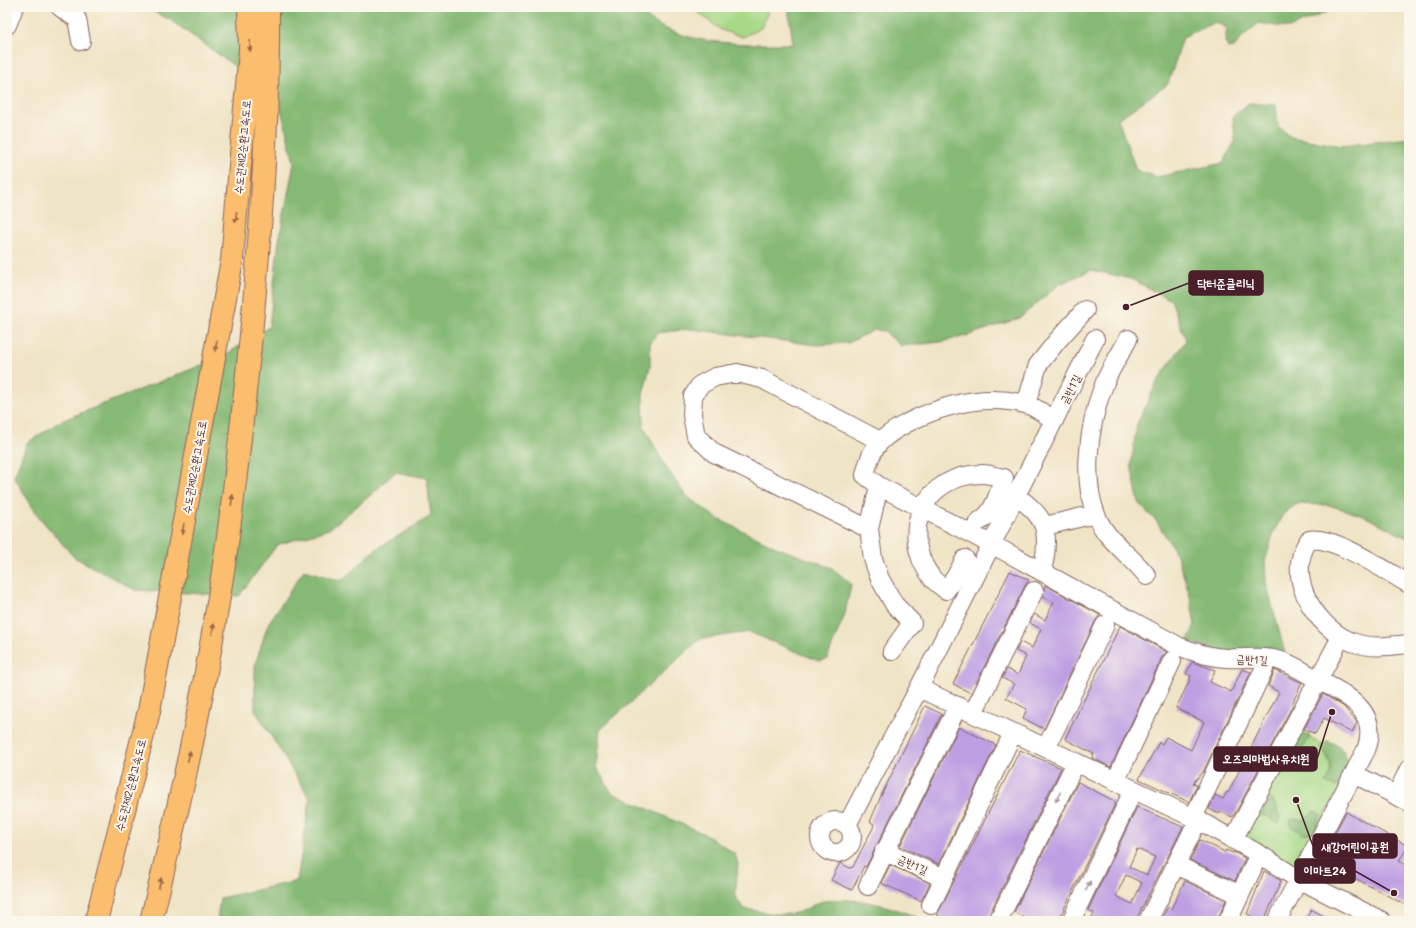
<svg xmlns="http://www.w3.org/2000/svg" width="1416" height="928" font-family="Mali,'Poor Story',sans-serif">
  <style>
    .green { fill: #a8d987; stroke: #797c59 }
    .forest { fill: #86b974; stroke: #686c50 }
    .building { fill: #be9fe3; fill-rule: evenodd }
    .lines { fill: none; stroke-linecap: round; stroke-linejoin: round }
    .minor-casing { stroke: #846461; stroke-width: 20 }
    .highway-casing { stroke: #846461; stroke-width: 24 }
    .minor { stroke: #fff; stroke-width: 18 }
    .highway { stroke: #fbbd6e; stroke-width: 22 }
    .oneway { fill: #9a6649 }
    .oneway2 { fill: #ae9aa0 }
    .labels { text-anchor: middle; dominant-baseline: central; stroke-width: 4; stroke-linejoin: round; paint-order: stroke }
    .street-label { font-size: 11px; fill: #4a1f2b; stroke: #fbf7ec }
    .leader { fill: none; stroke: #4a1f2b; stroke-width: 1.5 }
    .callout-dot { fill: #4a1f2b; stroke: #fbf7ec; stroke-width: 1.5 }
    .callout { fill: #4a1f2b; stroke: #4a1f2b; stroke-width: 1.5 }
    .callout-label { font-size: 12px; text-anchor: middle; font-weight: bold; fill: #fff }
  </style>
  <rect width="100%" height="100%" fill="#fbf7ec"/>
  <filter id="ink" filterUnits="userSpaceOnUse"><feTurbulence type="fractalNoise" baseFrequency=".025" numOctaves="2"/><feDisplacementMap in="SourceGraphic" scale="8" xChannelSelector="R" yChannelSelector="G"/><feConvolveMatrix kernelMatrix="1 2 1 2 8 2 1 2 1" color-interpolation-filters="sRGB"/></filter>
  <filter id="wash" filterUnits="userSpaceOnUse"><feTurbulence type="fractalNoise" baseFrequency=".012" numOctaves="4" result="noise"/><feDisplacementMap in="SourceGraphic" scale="16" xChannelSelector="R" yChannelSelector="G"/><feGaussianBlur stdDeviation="0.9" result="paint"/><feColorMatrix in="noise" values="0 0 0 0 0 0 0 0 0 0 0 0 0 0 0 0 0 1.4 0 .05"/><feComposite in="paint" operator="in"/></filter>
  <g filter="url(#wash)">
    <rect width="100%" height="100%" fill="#f0e4c6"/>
    <!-- green -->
    <path class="green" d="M691,7H761L768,12L761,28L743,37L721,30Z
      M1294,729L1353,762L1297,869L1241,838Z"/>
    <!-- forest -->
    <path class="forest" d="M144,7H636C672,48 743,44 793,44L788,7H1334L1325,13L1289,28L1259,23L1243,36L1234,47L1228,48L1225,41L1227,28L1215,22L1183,37L1168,84L1118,119L1136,170L1157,177L1223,163L1235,141L1233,116L1249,103L1276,105L1278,126L1291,137L1341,146L1409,138V539L1364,516L1329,505L1297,504L1283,514L1273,534L1265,562L1266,583L1285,653L1262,650L1223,651L1187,642L1195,625L1190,596L1177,555L1157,522L1139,504L1131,465L1137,424L1157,382L1186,340L1171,300L1131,279L1091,270L1058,285L1020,318L966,336L941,342L901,346L884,331L874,330L848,343L816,345L690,329L657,333L650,344V366L643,395L644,427L664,464L685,495L718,519L776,547L832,568L851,584L845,614L827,659L819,661L749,632L700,639L600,730L596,767L612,793L709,836L735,854L738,864L735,897L744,909C761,911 780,917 796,913C806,911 815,902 824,901C860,896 894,907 926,921H217L220,898L297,881L310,799L255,710V665L268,624L304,570L341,581L375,550L431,516L427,478L395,472L372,494L329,529L277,545L239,596L135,590L74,557L38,516L14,477L27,443L61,421L222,357L269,327L279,240L294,163L278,97L169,19Z
      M1301,731L1310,735C1308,743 1297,756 1287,756Z
      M1328,741C1354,751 1347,765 1339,785L1334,787L1326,783C1334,770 1330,758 1321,748L1325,742Z
      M1267,796L1272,800L1278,810L1277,813L1281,816L1279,823H1276L1267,816L1259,815L1258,812L1264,798Z
      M1315,811L1321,815L1313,833L1303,834L1292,827L1290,821L1293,819L1304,820Z"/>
    <g id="blocks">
      <!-- building -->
      <path class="building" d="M1010,571L1029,580L1025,586L971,693L953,684Z
        M1045,585L1100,615L1096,620L1044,729L1023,718L1027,709L1006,698L1014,684L1002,678L1007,669L1018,675L1026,656L1016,651L1020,642L1032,648L1041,629L1030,623L1034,614L1045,620L1054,602L1043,596Z
        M1120,626L1167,652L1162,657L1111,767L1092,758L1094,754L1065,739Z
        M1192,662L1215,670L1210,682L1231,692L1242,669L1251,672L1203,772L1193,783L1197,785L1189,802L1139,779L1159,742L1162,744L1166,737L1191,750L1204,722L1176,708L1188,684L1191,676L1186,674Z
        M1275,670L1302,683L1292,704L1293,705L1237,810L1232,817L1220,811L1219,814L1209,809L1215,795L1223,799L1227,792L1228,793L1279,692L1268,686Z
        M1323,694L1343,706L1355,720L1357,723L1352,733L1324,718L1315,734L1304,729Z
        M925,706L942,714L866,867L864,866L852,890L831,880L840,863L850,868L853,867L860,853L873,828L874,824L870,822L881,796Z
        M959,727L996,745L939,864L900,846Z
        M1020,750L1061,768L986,921H949L937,915Z
        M1078,782L1116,802L1058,921H1032L1014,912Z
        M1137,807L1183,827L1135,921H1090L1094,913L1088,910ZM1137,849L1155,857L1147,875L1129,867ZM1126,875L1142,883L1132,904L1116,896Z
        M1346,812L1408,846L1399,861L1409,867V907L1332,866L1326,858L1324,853Z
        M1200,840L1225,852L1226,850L1233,853L1234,852L1245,858L1235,881L1190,860Z
        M890,865L930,883L921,901L881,883Z
        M1264,871L1281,881L1264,921H1251L1253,917L1247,914Z
        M1185,881L1226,900L1217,921H1160L1168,907L1171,909Z
        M1311,909L1333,921H1305Z"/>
    </g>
  </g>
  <g filter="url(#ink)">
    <use href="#blocks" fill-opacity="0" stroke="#846461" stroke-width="1"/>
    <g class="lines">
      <defs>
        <path id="minor" d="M60,7L77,19L81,41
          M7,25L14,7
          M1128,339C1121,353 1110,369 1105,382C1088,424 1077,496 1107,534C1119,549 1135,560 1147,576
          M1026,404L1038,365L1057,341L1085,310
          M1054,420C1045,415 1035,406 1025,404C985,394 943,405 907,423C898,428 887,434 880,442C871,451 868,463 865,475L879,486L1006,552L1178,646C1193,652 1210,657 1226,658C1245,659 1265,655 1284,662C1295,666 1306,673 1316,679C1346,694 1381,711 1366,750L1277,921
          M879,486L869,529L873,559L880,579L894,604L912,623L892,651
          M1016,496C1044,515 1050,529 1044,562
          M1045,526L1095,514
          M869,529L714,453L696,436L692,415L693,396L700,385L715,377L737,373L762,379L880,441
          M965,559L956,576L946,590C941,586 935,582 932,578C897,532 924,474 983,474C989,474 997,477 1004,478C998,494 994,514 978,522
          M1409,584C1386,571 1333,535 1309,540C1283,576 1316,628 1352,642C1370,649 1390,646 1409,644
          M919,688L1198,820L1259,854L1298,879L1382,921
          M973,713L1034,591
          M1046,748L1105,625
          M1354,774L1409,802
          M1115,782L1172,661
          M1396,796L1409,769
          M1193,818L1264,669
          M820 837a16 16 0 1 1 32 0a16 16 0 1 1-32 0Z
          M847,825L919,688L1095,339
          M1233,840L1341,637
          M884,851L943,878
          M1176,865L1240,895
          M868,886L958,706
          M931,905L1013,733
          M998,921L1076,762
          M1071,921L1133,791
          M1148,921L1198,820
          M1228,921L1259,854"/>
        <path id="highway" d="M96,921L149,711L232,260L250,50L249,7
          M151,921C177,816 201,710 218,603C232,518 241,431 250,345C261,233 269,120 268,7"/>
      </defs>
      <!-- minor casing -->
      <use href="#minor" class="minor-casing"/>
      <!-- highway casing -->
      <use href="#highway" class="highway-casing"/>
      <!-- minor -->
      <use href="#minor" class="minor"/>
      <!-- highway -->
      <use href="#highway" class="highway"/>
    </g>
    <!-- one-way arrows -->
    <defs><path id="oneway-solid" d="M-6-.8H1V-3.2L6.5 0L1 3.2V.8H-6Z"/></defs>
    <g class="oneway">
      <use href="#oneway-solid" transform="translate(250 46) rotate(89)"/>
      <use href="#oneway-solid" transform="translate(236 217) rotate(96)"/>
      <use href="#oneway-solid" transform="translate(216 346) rotate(100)"/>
      <use href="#oneway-solid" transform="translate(232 500) rotate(-82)"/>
      <use href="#oneway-solid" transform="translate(183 529) rotate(100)"/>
      <use href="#oneway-solid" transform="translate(213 629) rotate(-80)"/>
      <use href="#oneway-solid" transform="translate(189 756) rotate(-78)"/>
      <use href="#oneway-solid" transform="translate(160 883) rotate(-76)"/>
    </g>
    <g class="oneway2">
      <use href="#oneway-solid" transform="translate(1058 797) rotate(116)"/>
      <use href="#oneway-solid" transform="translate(1088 886) rotate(-65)"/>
    </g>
  </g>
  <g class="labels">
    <!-- street labels -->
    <g class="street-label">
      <text transform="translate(242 147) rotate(-85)">수도권제2순환고속도로</text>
      <text transform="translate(1070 389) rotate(-63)">금반1길</text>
      <text transform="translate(194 467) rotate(-80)">수도권제2순환고속도로</text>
      <text transform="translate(1252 659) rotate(3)">금반1길</text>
      <text transform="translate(130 785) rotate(-76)">수도권제2순환고속도로</text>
      <text transform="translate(913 864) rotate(24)">금반1길</text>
    </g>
  </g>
  <!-- callouts -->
  <path class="leader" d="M1126 307L1189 283M1332 712L1317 759M1296 800L1313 846M1394 893L1355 871"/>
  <g class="callout-dot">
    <circle cx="1126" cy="307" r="4"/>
    <circle cx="1332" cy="712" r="4"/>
    <circle cx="1296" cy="800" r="4"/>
    <circle cx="1394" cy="893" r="4"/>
  </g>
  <g class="callout">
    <rect x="1189" y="271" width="74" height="24" rx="4"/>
    <rect x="1214" y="747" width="103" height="24" rx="4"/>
    <rect x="1313" y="834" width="84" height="24" rx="4"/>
    <rect x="1295" y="859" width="60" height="24" rx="4"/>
  </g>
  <g class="callout-label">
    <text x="1226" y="288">닥터준클리닉</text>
    <text x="1266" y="763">오즈의마법사유치원</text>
    <text x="1355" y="851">새강어린이공원</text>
    <text x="1325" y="875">이마트24</text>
  </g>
  <!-- margin -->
  <rect width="1416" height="928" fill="none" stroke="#fbf7ec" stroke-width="24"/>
</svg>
